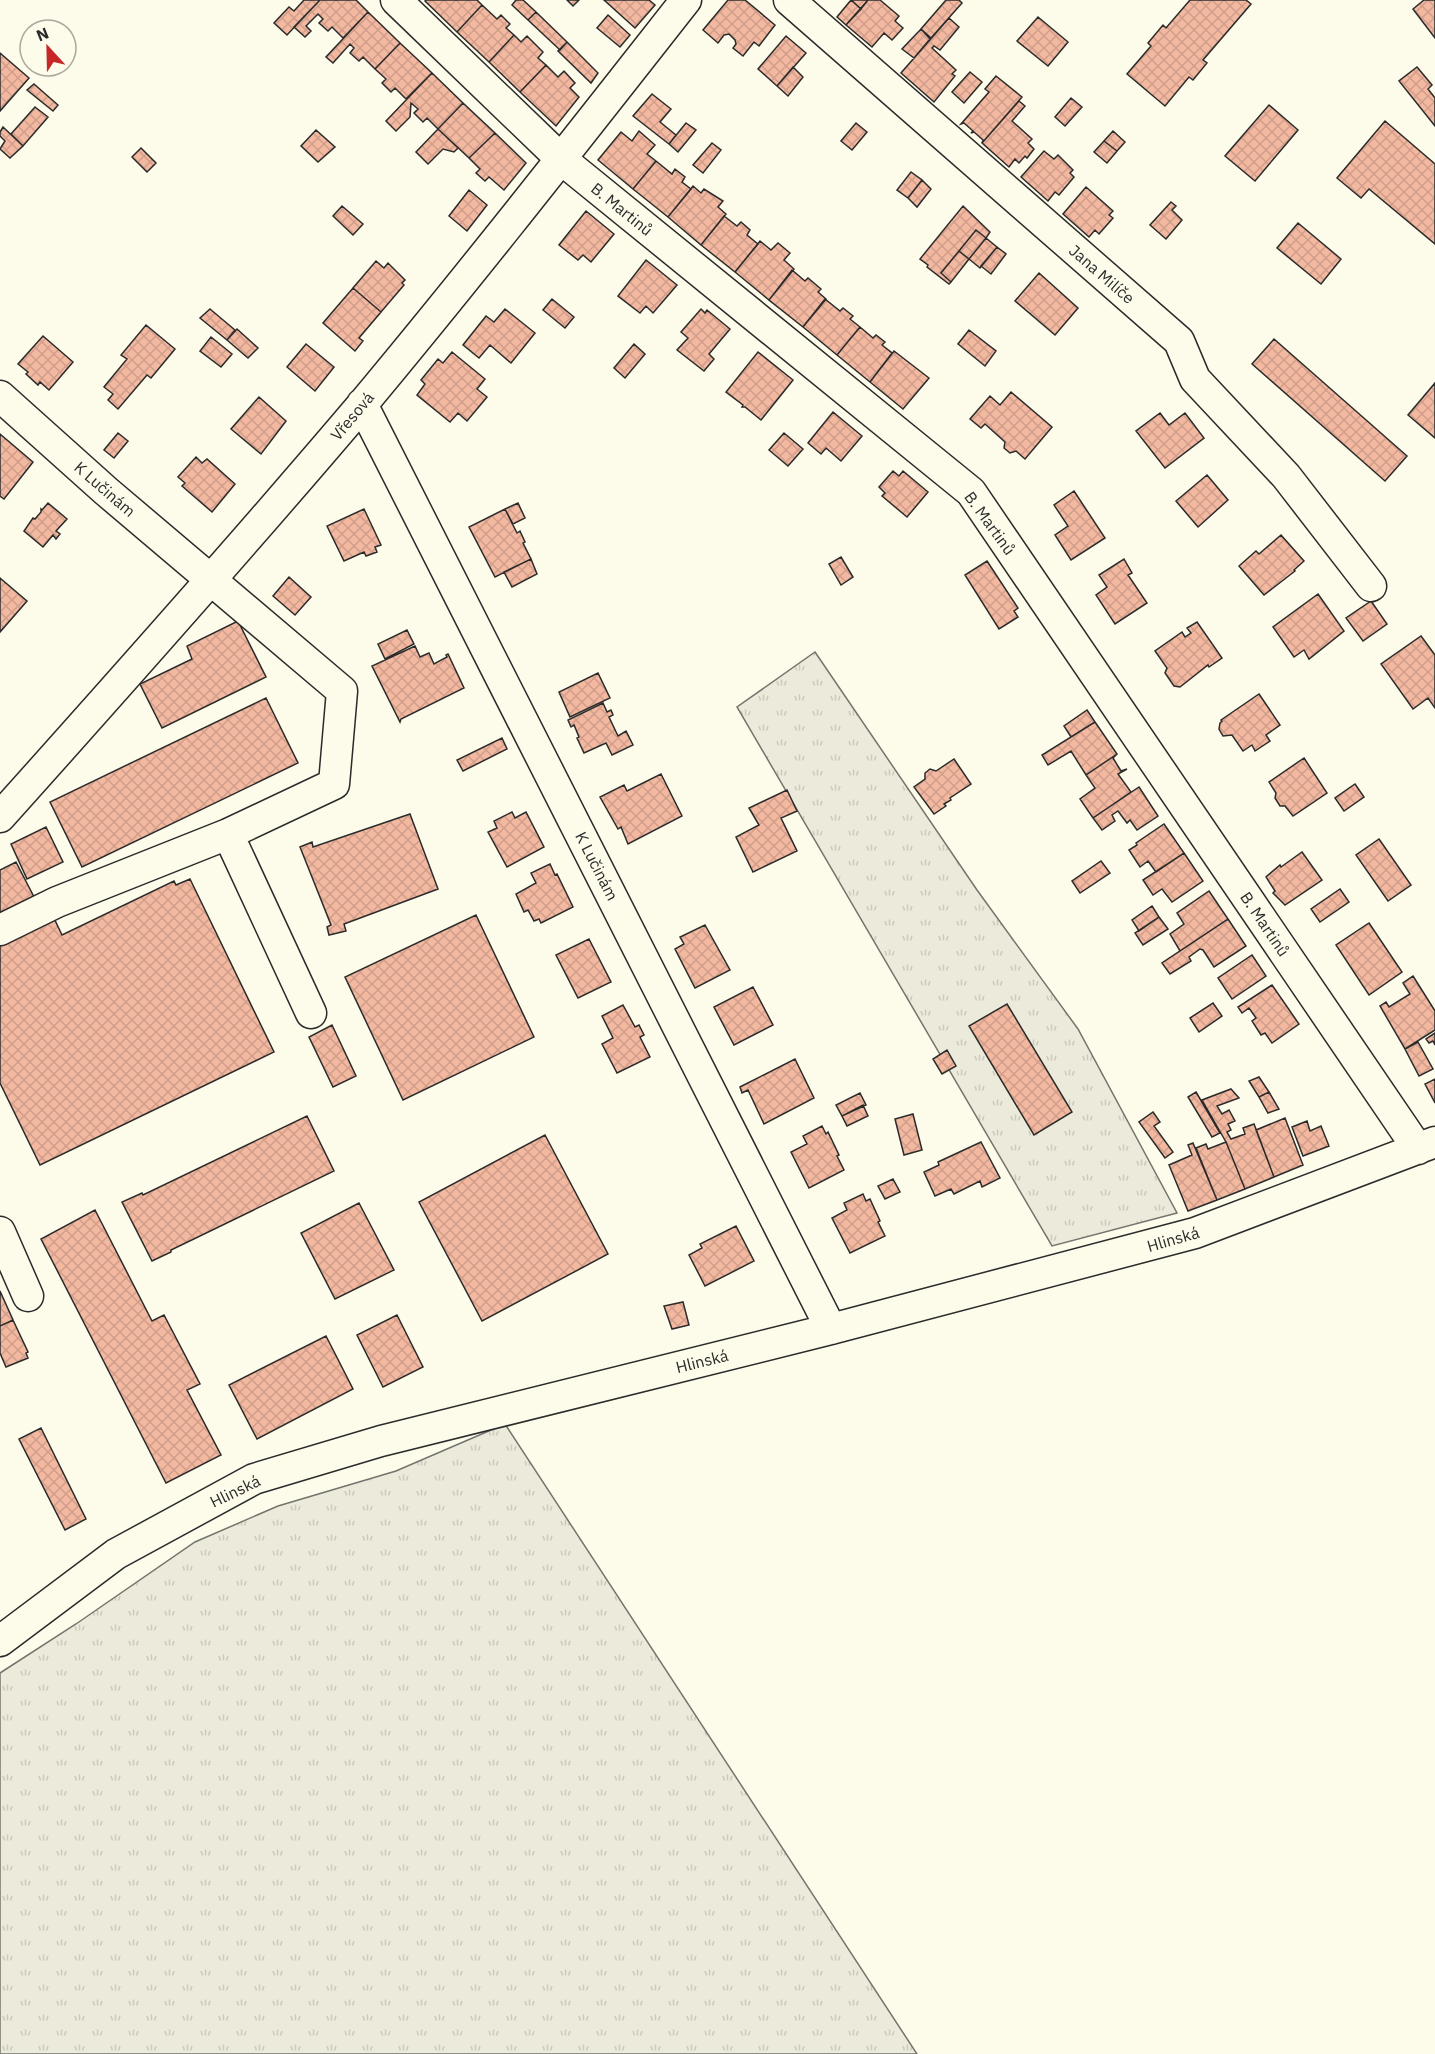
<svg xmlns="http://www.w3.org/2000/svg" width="1435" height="2054" font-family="'IBM Plex Sans',sans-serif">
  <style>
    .grass { fill: url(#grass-tufts); stroke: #74746e; stroke-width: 1.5 }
    .building { fill: url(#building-cross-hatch); stroke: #2b2b2b; stroke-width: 1.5 }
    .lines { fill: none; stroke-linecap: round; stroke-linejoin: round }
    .minor-casing { stroke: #2b2b2b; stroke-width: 33 }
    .minor { stroke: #fdfbea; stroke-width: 30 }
    .labels { text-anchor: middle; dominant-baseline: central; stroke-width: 4.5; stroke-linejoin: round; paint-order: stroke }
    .street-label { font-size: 16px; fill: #2b2b2b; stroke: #fdfbea }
  </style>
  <defs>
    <pattern id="grass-tufts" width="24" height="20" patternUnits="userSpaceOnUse" patternTransform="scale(1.5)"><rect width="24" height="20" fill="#ecebdb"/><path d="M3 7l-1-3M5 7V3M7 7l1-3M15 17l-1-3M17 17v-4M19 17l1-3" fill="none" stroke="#cbcabc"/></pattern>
    <pattern id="building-cross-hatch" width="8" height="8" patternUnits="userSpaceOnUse" patternTransform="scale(1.5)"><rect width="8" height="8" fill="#f2b8a0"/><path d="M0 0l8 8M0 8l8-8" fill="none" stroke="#d09e8a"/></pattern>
  </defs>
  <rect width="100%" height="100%" fill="#fdfbea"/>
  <!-- grass -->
  <path class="grass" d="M815,652L977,890L1078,1029L1177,1213L1052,1246L737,707Z
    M505,1424L917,2054H0V1673L76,1624L195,1542L278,1506L396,1471Z"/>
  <!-- building -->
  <path class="building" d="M304,0H320L287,35L274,23L289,7L294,11Z
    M320,0H356L368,12L343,38L332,27L328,31L319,23L323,19L318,14L306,26L311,31L305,37L294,27Z
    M426,0H477L482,5L457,32L425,1Z
    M516,0H523L536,12L528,20L512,5Z
    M567,0H579L573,6Z
    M604,0H649L655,5L635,28Z
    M728,0H745L775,25L759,46L754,42L743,56L733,48L736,44L735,40L729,34L724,35L718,43L703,30Z
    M851,0H868L861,9Z
    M851,0L861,9L846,25L837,17Z
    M868,0H880L899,16L895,21L903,28L892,40L884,33L872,47L846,25Z
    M946,0H959L962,3L931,38L921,29Z
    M1190,0H1246L1251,4L1203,60L1207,63L1193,80L1189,77L1165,106L1127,74L1151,46L1148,43L1163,25L1166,28Z
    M1424,0H1435V38L1413,9Z
    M482,5L497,19L501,15L510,24L506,28L514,35L489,62L457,32Z
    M368,12L400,43L375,69L363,57L359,61L350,53L354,48L350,44L333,63L326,57Z
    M536,12L567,42L560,50L528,20Z
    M608,15L630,35L620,47L597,28Z
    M1038,17L1068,42L1048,66L1017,41Z
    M949,18L959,27L940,50L934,46L932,48L956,70L952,74L955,76L934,102L901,73Z
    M921,29L930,39L914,58L902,49Z
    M514,35L521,42L527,36L543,52L538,58L546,65L520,92L489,62Z
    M786,36L806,53L777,86L758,69Z
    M567,42L598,73L591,83L558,51Z
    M400,43L432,73L406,99L395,88L391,92L382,83L386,79L375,69Z
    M0,53L29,78L0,111Z
    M546,65L558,77L564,71L575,83L570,88L579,97L556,126L520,92Z
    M793,67L803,77L788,96L777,86Z
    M1417,67L1432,85L1428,89L1435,98V126L1399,81Z
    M970,72L982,82L964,103L952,92Z
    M432,73L463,103L438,129L427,118L423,122L414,113L418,109L411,103L410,117L396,131L386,121Z
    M996,76L1022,97L982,143L983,140L974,132L971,133L973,131L964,123L961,124L989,92L985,89Z
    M34,84L58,105L53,111L27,90Z
    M652,94L671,109L660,122L676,135L669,144L633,116Z
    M1071,98L1082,107L1065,126L1055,117Z
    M1019,101L1025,106L1012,121L1032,139L1028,143L1034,149L1027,158L1025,156L1019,163L1015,159L1009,167L982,143Z
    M463,103L495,133L469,158L438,129Z
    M1269,105L1298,130L1255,181L1225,156Z
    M35,107L48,117L23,146L11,134Z
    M1385,121L1435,164V244L1369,189L1361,198L1337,178Z
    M686,123L696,130L678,152L669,144Z
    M856,123L867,132L852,150L841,141Z
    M3,127L23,146L10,158L0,149L5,141L0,136V132Z
    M438,129L458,148L454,152L443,149L428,164L416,152Z
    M316,130L335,147L318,162L301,146Z
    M639,131L655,145L647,154L656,161L633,189L598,160L621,132L632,141Z
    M1113,131L1125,142L1117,151L1104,141Z
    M495,133L526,163L504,190L489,177L485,181L476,173L480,169L469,158Z
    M1104,141L1117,151L1107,163L1094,152Z
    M712,143L721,150L703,173L693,165Z
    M141,148L156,163L147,172L132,157Z
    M1044,151L1054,159L1058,155L1073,170L1070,173L1074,177L1059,195L1055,192L1048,201L1021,177Z
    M656,161L672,174L675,169L685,177L682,182L691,189L668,217L633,189Z
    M911,172L922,180L908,198L897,190Z
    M922,180L931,189L917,207L908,198Z
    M693,186L701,193L704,189L723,201L718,207L726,214L701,245L668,217Z
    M1086,187L1113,211L1109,215L1113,218L1099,234L1095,230L1089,237L1063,214Z
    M469,190L487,205L467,231L449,216Z
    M1171,202L1176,206L1172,210L1182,220L1166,239L1150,225Z
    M342,206L363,224L353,235L333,216Z
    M963,206L990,232L986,238L976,230L941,273L951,282L949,284L927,267L928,265L920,259Z
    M586,211L614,234L591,262L583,255L578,260L559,245Z
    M724,216L737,226L741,222L750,230L747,235L758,244L735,272L701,245Z
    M1298,223L1341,259L1321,284L1277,248Z
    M976,230L986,238L969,259L959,251Z
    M986,238L997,247L980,268L969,259Z
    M760,241L771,250L778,243L790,253L784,260L794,269L769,300L735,272Z
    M997,247L1006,254L991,274L981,266Z
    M959,251L969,259L951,282L941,273Z
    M646,260L677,285L653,313L646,306L640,313L618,296Z
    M376,261L384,268L388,263L405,280L402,283L404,285L381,312L353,288Z
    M792,270L805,281L808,278L821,289L818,292L826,299L803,327L769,300Z
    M1039,273L1078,308L1055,335L1015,301Z
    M353,288L381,312L359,338L363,341L355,351L323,323Z
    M552,299L574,317L565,328L543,310Z
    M825,299L840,311L843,308L853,316L850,319L860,327L837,355L803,327Z
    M210,309L235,330L227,340L200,318Z
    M505,309L535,333L511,363L490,345L479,358L463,345L486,316L494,322Z
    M701,309L705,313L707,310L730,329L709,354L714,359L704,371L677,350L688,338L681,332Z
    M146,325L175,349L151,378L147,375L118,409L108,400L113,394L104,387L127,359L121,355Z
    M860,327L873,338L876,335L885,342L882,345L892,353L870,382L837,355Z
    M237,329L258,348L248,358L227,340Z
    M969,330L996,351L985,366L958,344Z
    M43,336L73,362L49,390L40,382L38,385L26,374L28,372L18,364Z
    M211,337L232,354L221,367L200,351Z
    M1274,339L1407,456L1385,481L1252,364Z
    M306,344L334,367L315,391L287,367Z
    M634,344L645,354L625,378L614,368Z
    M894,351L929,378L903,409L870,382Z
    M452,352L485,379L477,389L487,397L467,421L458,413L450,422L417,395L425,384L421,380L438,359L443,363Z
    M758,352L793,380L761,420L745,407H742L743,405L726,392Z
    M1435,383V438L1408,415Z
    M1011,392L1052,427L1025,459L1016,451L1010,453L1004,448L1005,442L985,424L981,428L970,419L990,396L1000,405Z
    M259,397L286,421L261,454L231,429Z
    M833,412L862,436L841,461L826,448L821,454L808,443Z
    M1160,413L1169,425L1185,413L1204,438L1165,468L1136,431Z
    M118,433L128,441L114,458L104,450Z
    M784,433L803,449L788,466L769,450Z
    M0,434L33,462L4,499L0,496Z
    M196,457L202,463L207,459L235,484L212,512L182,486L185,483L178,477Z
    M893,471L899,476L903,471L928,492L907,517L882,496L885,493L879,487Z
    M1207,475L1228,500L1198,527L1176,501Z
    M1074,491L1105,538L1071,560L1055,535L1068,526L1054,505Z
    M48,503L67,519L56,531L60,534L56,539L53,535L43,547L24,531L33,518L35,519L41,512V509L42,510Z
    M518,503L525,518L513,524L505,509Z
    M364,509L381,545L375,547L377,552L366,556L364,552L344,561L327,526Z
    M505,509L517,533L520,531L525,542L523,543L531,559L495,577L469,527Z
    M1281,535L1304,561L1294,570L1295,571L1264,595L1239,566L1256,551L1259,554Z
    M841,557L853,577L841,585L829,564Z
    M531,559L537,574L512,587L504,572Z
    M1124,559L1132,573L1128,575L1147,603L1115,624L1096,595L1107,587L1099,575Z
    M987,561L1018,608L1014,611L1018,617L999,629L965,575Z
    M289,577L311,597L295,615L273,596Z
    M0,578L27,601L0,632Z
    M1318,594L1344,631L1309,659L1304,650L1294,657L1273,627Z
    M1371,601L1387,624L1363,641L1346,618Z
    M238,621L266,677L162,728L140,684L192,659L187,646Z
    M1197,622L1222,658L1209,667L1208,665L1180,687L1174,686L1165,673L1167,668L1155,651L1182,632L1185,637L1191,633L1187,628Z
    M407,630L414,644L385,659L378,644Z
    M1421,636L1435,655V708L1428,698L1413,709L1381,664Z
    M415,646L420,657L429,653L434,664L447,657L446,655L448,654L464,688L401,719L400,722L372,666Z
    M598,673L610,698L570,717L559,692Z
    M1259,694L1280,725L1266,735L1270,741L1255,751L1252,745L1243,751L1232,735L1223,736L1219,729L1220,723L1222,721L1221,720Z
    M266,698L298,763L82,867L50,802Z
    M603,703L607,712L611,710L613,715L609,717L618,736L626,731L633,745L612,755L606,743L584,753L577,738L579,737L574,725L571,727L568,720Z
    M1087,710L1095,722L1071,737L1064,726Z
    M1095,722L1117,754L1086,775L1071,751L1048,765L1042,755Z
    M502,738L507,749L463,771L457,760Z
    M1117,754L1113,758L1121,771L1127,769L1118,774L1131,792L1093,818L1080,799L1095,788L1086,775Z
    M1304,758L1327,793L1293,816L1285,806H1280L1275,798L1276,793L1269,782Z
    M954,759L971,784L950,798L951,800L944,804L946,806L934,814L914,787L925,779V773L930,769L936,771Z
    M661,774L682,816L628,844L621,827L618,829L600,797L624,785L627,791Z
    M1355,784L1364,797L1344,811L1335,798Z
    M1139,787L1158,816L1137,830L1130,820L1127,823L1118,811L1112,815L1115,821L1102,830L1093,818Z
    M787,790L797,811L781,818L797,851L753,872L736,837L759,825L749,808Z
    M512,812L515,818L526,812L544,847L507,867L488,832L497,828L494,821Z
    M410,814L438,889L344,924L346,931L329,935L327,927L331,925L300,847L312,842L313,847Z
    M1164,824L1184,853L1156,872L1148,861L1140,867L1129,850L1137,845L1136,843Z
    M46,827L63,862L27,879L11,844Z
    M1379,839L1411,885L1388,901L1356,855Z
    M1302,852L1322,880L1285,905L1273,893L1275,891L1266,877L1280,865L1281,867Z
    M1184,853L1203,881L1172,902L1162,889L1153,895L1143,880Z
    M1101,861L1110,873L1080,893L1072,881Z
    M16,862L34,897L0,913V870Z
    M550,864L555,875L557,874L573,907L541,923L539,919L534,921L528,910L524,912L516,894L536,883L531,873Z
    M190,879L274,1052L40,1165L0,1083V939L52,914L62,935L174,881L176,885Z
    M1340,889L1349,902L1320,922L1311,909Z
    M1209,891L1228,919L1180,951L1170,934L1184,924L1177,913Z
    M1152,906L1159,917L1139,931L1132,920Z
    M476,915L534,1037L403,1100L345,977Z
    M1159,917L1168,929L1143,945L1135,933Z
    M1228,919L1246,946L1214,967L1203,950L1200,949L1189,957L1191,961L1170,974L1162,963Z
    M1369,923L1402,972L1369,995L1336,945Z
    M705,925L730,970L695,988L675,949L684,944L680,937Z
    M589,939L611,982L578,998L556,955Z
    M1252,955L1266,976L1232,999L1218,978Z
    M1413,976L1435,1011V1030L1405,1049L1380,1006L1386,1002L1389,1007L1410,994L1403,983Z
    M1272,985L1299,1024L1272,1043L1265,1033L1261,1035L1252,1021L1256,1018L1249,1008L1242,1013L1238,1007Z
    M753,987L773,1025L734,1045L714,1007Z
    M1213,1003L1222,1016L1199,1032L1190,1018Z
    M1007,1004L1072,1112L1034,1135L969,1026Z
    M623,1005L635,1027L639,1025L644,1035L640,1037L650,1057L617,1073L602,1044L613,1038L602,1016Z
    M332,1025L356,1076L333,1087L309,1037Z
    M1435,1033V1045L1433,1041L1429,1043L1426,1039Z
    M1418,1042L1433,1069L1419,1076L1405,1049Z
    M947,1050L956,1066L942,1074L933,1059Z
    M795,1059L814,1098L764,1124L748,1090L742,1093L740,1087Z
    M1259,1077L1269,1092L1259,1097L1249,1081Z
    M1435,1079V1103L1425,1084Z
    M1231,1089L1239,1098L1217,1106L1222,1114L1229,1110L1235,1121L1228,1124L1231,1130L1227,1132L1231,1139L1245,1134L1243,1128L1254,1124L1274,1177L1245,1189L1226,1142L1202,1100Z
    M1196,1092L1220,1133L1212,1137L1188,1097Z
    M1269,1092L1279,1109L1268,1113L1259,1097Z
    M860,1093L866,1105L842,1116L836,1105Z
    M863,1105L868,1116L847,1126L842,1116Z
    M1153,1112L1160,1122L1154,1126L1173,1152L1165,1158L1139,1122Z
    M913,1114L922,1150L904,1155L895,1119Z
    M307,1116L334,1171L171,1250V1252L152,1261L122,1202L142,1193L143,1195Z
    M1285,1118L1303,1165L1274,1177L1256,1130Z
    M1307,1121L1310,1131L1321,1126L1329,1146L1303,1156L1292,1127Z
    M822,1126L826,1134L828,1132L839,1155L837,1156L844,1170L809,1188L791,1152L807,1144L803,1136Z
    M545,1135L608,1254L482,1321L419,1202Z
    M981,1142L1000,1178L982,1187L980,1181L954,1194L951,1189L935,1196L924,1172L939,1165L938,1162Z
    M1226,1142L1245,1189L1217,1200L1196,1148L1206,1144L1208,1149Z
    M1193,1143L1217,1200L1188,1211L1169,1165L1192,1155L1188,1145Z
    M893,1179L900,1192L885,1199L878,1186Z
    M863,1194L866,1201L870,1199L880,1221L878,1222L885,1236L850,1253L832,1218L847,1210L844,1203Z
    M359,1203L394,1270L335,1299L301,1233Z
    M95,1210L152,1321L164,1315L200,1384L187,1390L221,1455L166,1483L41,1239Z
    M736,1226L754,1261L705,1286L689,1255L702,1248L700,1244Z
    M0,1291L13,1320L0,1326Z
    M683,1302L689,1325L672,1329L664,1306Z
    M397,1315L423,1367L383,1387L357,1335Z
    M13,1320L28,1352L26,1353L28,1358L6,1367L0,1353V1326Z
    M326,1336L353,1389L257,1439L229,1385Z
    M41,1428L86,1519L65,1530L19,1439Z"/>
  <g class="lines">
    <defs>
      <path id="minor" d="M396,0L561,159L971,492L1418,1149
        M789,0L1179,341L1195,379L1286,476L1371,586
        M0,396L106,491L342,691L334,784L228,834L311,1013
        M362,404L831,1329
        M0,817C122,681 243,545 361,406C472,273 579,136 686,0
        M0,930L57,902L228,834
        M0,1232L28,1296
        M0,1641L116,1554L254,1479L381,1441L831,1329L1195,1233L1435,1142"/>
    </defs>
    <!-- minor casing -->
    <use href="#minor" class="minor-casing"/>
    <!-- minor -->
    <use href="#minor" class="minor"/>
  </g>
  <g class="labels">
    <!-- street labels -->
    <g class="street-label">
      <text transform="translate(622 209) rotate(39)">B. Martinů</text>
      <text transform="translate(1102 274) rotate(41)">Jana Milíče</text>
      <text transform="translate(352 416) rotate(-50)">Vřesová</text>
      <text transform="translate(105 489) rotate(41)">K Lučinám</text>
      <text transform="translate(990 523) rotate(54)">B. Martinů</text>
      <text transform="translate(597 866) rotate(63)">K Lučinám</text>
      <text transform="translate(1265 924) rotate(56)">B. Martinů</text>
      <text transform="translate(1173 1239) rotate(-16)">Hlinská</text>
      <text transform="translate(702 1361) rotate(-14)">Hlinská</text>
      <text transform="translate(235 1491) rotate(-26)">Hlinská</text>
    </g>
  </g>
  <!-- north arrow -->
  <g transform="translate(48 48) rotate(338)"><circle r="28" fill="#fdfbea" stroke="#a9a89e" stroke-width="1.5"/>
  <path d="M0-4.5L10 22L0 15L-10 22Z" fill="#c62828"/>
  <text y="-9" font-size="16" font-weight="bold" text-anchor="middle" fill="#2b2b2b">N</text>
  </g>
</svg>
